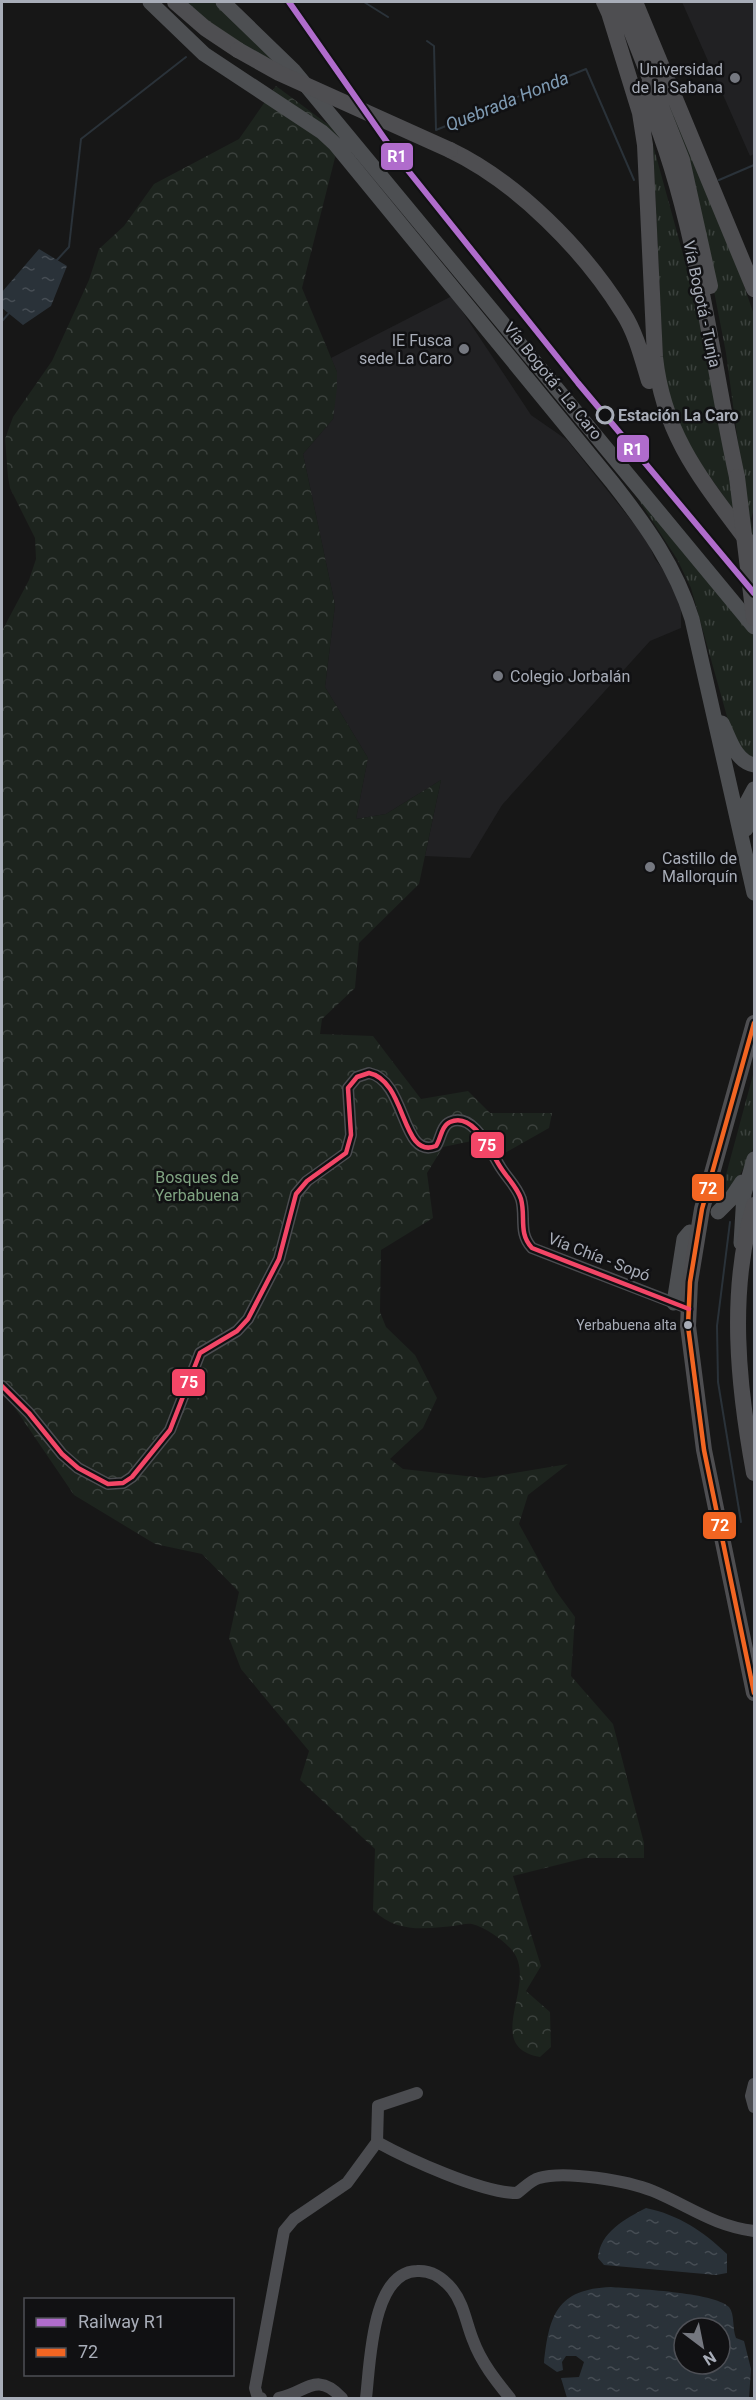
<svg xmlns="http://www.w3.org/2000/svg" width="756" height="2400" font-family="Roboto,sans-serif">
  <style>
    .built { fill: #212123 }
    .grass { fill: url(#grass-tufts) }
    .forest { fill: url(#forest-crowns) }
    .water { fill: url(#water-ripples); fill-rule: evenodd }
    .lines { fill: none; stroke-linecap: round; stroke-linejoin: round }
    .stream { stroke: #2a3239; stroke-width: 2 }
    .minor { stroke: #4b4c50; stroke-width: 12 }
    .major { stroke: #4d4f52; stroke-width: 15 }
    .highway { stroke: #4e4e51; stroke-width: 16 }
    .highway-bridge { stroke: #4e4e51; stroke-width: 16 }
    .bus-1-casing { stroke: #111113; stroke-width: 9 }
    .bus-2-casing { stroke: #111113; stroke-width: 9 }
    .bus-1 { stroke: #f26522; stroke-width: 4.5 }
    .bus-2 { stroke: #f34667; stroke-width: 4.5 }
    .rail-1-casing { stroke: #111113; stroke-width: 10 }
    .rail-1 { stroke: #b06ccc; stroke-width: 6 }
    .poi-dot { fill: #757880; stroke: #111113; stroke-width: 2 }
    .stop-dot { fill: #111113; stroke: #a8adb8; stroke-width: 3 }
    .bus-dot { fill: #a8adb8; stroke: #111113; stroke-width: 2 }
    .labels { text-anchor: middle; dominant-baseline: central; stroke-width: 5; stroke-linejoin: round; paint-order: stroke }
    .bus-label { font-size: 14px; fill: #a8adb8; stroke: #111113; text-anchor: end }
    .poi-label { font-size: 16px; fill: #a8adb8; stroke: #111113; text-anchor: end }
    .street-label { font-size: 16px; fill: #a8adb8; stroke: #111113 }
    .stop-label { font-size: 16px; font-weight: bold; fill: #a8adb8; stroke: #111113; text-anchor: start }
    .park-label { font-size: 16px; fill: #7fa381; stroke: #111113 }
    .water-label { font-size: 18px; font-style: italic; fill: #7f9bb3; stroke: #111113 }
    .line-badge { stroke: #111113; stroke-width: 2 }
    .badge-label { font-size: 16px; text-anchor: middle; font-weight: bold; fill: #fff }
  </style>
  <defs>
    <pattern id="grass-tufts" width="24" height="20" patternUnits="userSpaceOnUse" patternTransform="scale(1.5)"><rect width="24" height="20" fill="#1d241e"/><path d="M3 7l-1-3M5 7V3M7 7l1-3M15 17l-1-3M17 17v-4M19 17l1-3" fill="none" stroke="#3b413d"/></pattern>
    <pattern id="forest-crowns" width="20" height="18" patternUnits="userSpaceOnUse" patternTransform="scale(1.5)"><rect width="20" height="18" fill="#1d241e"/><path d="M2 6a3 3 0 1 1 6 0M12 15a3 3 0 1 1 6 0" fill="none" stroke="#3b413d"/></pattern>
    <pattern id="water-ripples" width="26" height="14" patternUnits="userSpaceOnUse" patternTransform="scale(1.5)"><rect width="26" height="14" fill="#2a3239"/><path d="M2 4q2-2 4 0t4 0M15 11q2-2 4 0t4 0" fill="none" stroke="#464d54"/></pattern>
  </defs>
  <rect width="100%" height="100%" fill="#171717"/>
  <!-- built -->
  <path class="built" d="M682,2H754V154L750,156Z
    M452,296L531,415L567,440L647,540L655,559L669,577L681,606V628L650,641L502,805L470,858L425,856L441,780L386,814L356,819L368,758L325,687L335,605L303,454L333,419L337,372L331,358Z"/>
  <!-- grass -->
  <path class="grass" d="M185,2H215L232,14L285,67L234,42Z
    M659,80L733,253L754,315V509L751,519L754,539L696,457L677,425L664,381L653,145L741,465L726,353L713,286Z
    M620,471L745,621L754,637V760L750,759L733,738L691,588L677,559Z
    M754,1071V1147L731,1193L716,1212Z"/>
  <!-- forest -->
  <path class="forest" d="M276,86L341,134L302,288L337,372V388L333,419L303,454L335,605L325,687L368,758L356,819L386,814L441,780L419,884L359,943L355,988L322,1019L320,1034L373,1036L421,1099L468,1091L490,1113H552L549,1128L496,1158L472,1141L443,1147L427,1173L433,1218L381,1250L380,1312L386,1327L415,1355L437,1398L423,1428L390,1459L403,1469L484,1478L568,1464L528,1495L519,1524L556,1591L575,1617L571,1676L613,1724L644,1843V1858H585L513,1876L541,1966L526,1991L550,2012L551,2047L540,2057C480,2046 541,1982 511,1949C503,1940 485,1927 472,1924C467,1923 460,1925 454,1926C423,1929 397,1933 373,1910L375,1849L300,1780L309,1751L241,1669L229,1638L239,1592L202,1554L155,1544L74,1495L2,1389V631L29,580L36,559L35,538L10,488L8,477L5,439L13,417L52,361L89,280L99,249L124,226L154,184L239,139Z"/>
  <!-- water -->
  <path class="water" d="M39,249L67,266L51,306L23,325L2,308V292Z
    M646,2208C679,2215 703,2231 727,2254V2273L716,2275L604,2265L598,2258C600,2232 625,2219 646,2208Z
    M611,2287C634,2289 714,2292 729,2307C735,2314 732,2329 736,2338L744,2341L751,2369L749,2398H567L561,2378L579,2377L584,2362L576,2356H566L562,2362L563,2370L557,2372L544,2363C549,2315 557,2289 611,2287ZM684,2328H720V2364H684Z"/>
  <g class="lines">
    <!-- stream -->
    <path class="stream" d="M364,2L388,17
      M427,41L434,46L436,130L586,69L634,180
      M719,180L754,165
      M56,261L69,247L81,139L186,57
      M2,321L10,312
      M730,1222L717,1326L718,1382L741,1522"/>
    <!-- minor -->
    <path class="minor" d="M2,1386L29,1413L62,1454L78,1468L108,1484L123,1483L132,1477L170,1430L200,1353L237,1331L248,1319L279,1259L296,1194L307,1181L346,1153L351,1135L348,1088L357,1077L369,1073C407,1081 401,1160 436,1146C441,1139 441,1126 450,1122C474,1111 491,1153 501,1168C508,1179 517,1187 521,1199C526,1217 518,1233 532,1248L682,1306
      M754,2084L751,2096L754,2107
      M377,2142C408,2159 482,2193 517,2193C524,2188 531,2180 539,2178C565,2170 628,2181 653,2191C689,2206 714,2226 754,2231
      M261,2398H258L255,2388L284,2231L294,2219L347,2183L377,2142L378,2106L417,2093
      M279,2398C306,2393 316,2370 342,2398
      M366,2398C370,2366 371,2272 417,2271C431,2270 443,2278 452,2289C464,2304 466,2323 473,2340C481,2362 496,2381 510,2398"/>
    <!-- major -->
    <path class="major" d="M150,2L204,54L322,132L335,144L612,482C645,524 676,567 692,619L754,893
      M223,2L294,71L754,627
      M722,723C730,739 735,761 754,765
      M746,829L747,802L754,789
      M718,1212L730,1200L742,1182
      M741,1243L744,1194L754,1159
      M674,1303L684,1239L690,1232"/>
    <!-- highway -->
    <path class="highway" d="M175,2L205,28L238,50
      M604,2L615,26
      M620,2L682,160L710,286
      M635,2L754,289
      M610,16L640,113L645,145L655,357C664,440 707,486 754,550
      M642,88C696,207 709,350 737,477
      M450,150C517,182 584,250 623,313C636,333 642,358 649,381
      M754,1023L702,1209L690,1282L688,1326L704,1450L754,1693
      M754,1205C728,1291 738,1386 754,1473"/>
    <!-- highway-bridge -->
    <path class="highway-bridge" d="M238,50L279,73L450,150
      M737,477L754,618"/>
    <defs>
      <path id="bus-1" d="M754,1023L702,1209L690,1282L688,1326L704,1450L754,1693"/>
      <path id="bus-2" d="M2,1386L29,1413L62,1454L78,1468L108,1484L123,1483L132,1477L170,1430L200,1353L237,1331L248,1319L279,1259L296,1194L307,1181L346,1153L351,1135L348,1088L357,1077L369,1073C407,1081 401,1160 436,1146C441,1139 441,1126 450,1122C474,1111 491,1153 501,1168C508,1179 517,1187 521,1199C526,1217 518,1233 532,1248L689,1309"/>
    </defs>
    <!-- bus-1 casing -->
    <use href="#bus-1" class="bus-1-casing"/>
    <!-- bus-2 casing -->
    <use href="#bus-2" class="bus-2-casing"/>
    <!-- bus-1 -->
    <use href="#bus-1" class="bus-1"/>
    <!-- bus-2 -->
    <use href="#bus-2" class="bus-2"/>
    <defs>
      <path id="rail-1" d="M289,2L398,158L578,383L754,593"/>
    </defs>
    <!-- rail-1 casing -->
    <use href="#rail-1" class="rail-1-casing"/>
    <!-- rail-1 -->
    <use href="#rail-1" class="rail-1"/>
  </g>
  <!-- markers -->
  <g class="poi-dot">
    <circle cx="735" cy="78" r="6"/>
    <circle cx="464" cy="349" r="6"/>
    <circle cx="498" cy="676" r="6"/>
    <circle cx="650" cy="867" r="6"/>
  </g>
  <circle class="stop-dot" cx="605" cy="415" r="8"/>
  <circle class="bus-dot" cx="688" cy="1325" r="5"/>
  <g class="labels">
    <!-- bus labels -->
    <g class="bus-label">
      <text x="677" y="1325">Yerbabuena alta</text>
    </g>
    <!-- poi labels -->
    <g class="poi-label">
      <text x="723" y="69">Universidad<tspan x="723" dy="18">de la Sabana</tspan></text>
      <text x="452" y="340">IE Fusca<tspan x="452" dy="18">sede La Caro</tspan></text>
      <text x="510" y="676" text-anchor="start">Colegio Jorbalán</text>
      <text x="662" y="858" text-anchor="start">Castillo de<tspan x="662" dy="18">Mallorquín</tspan></text>
    </g>
    <!-- street labels -->
    <g class="street-label">
      <text transform="translate(702 304) rotate(78)">Vía Bogotá - Tunja</text>
      <text transform="translate(553 381) rotate(51)">Vía Bogotá - La Caro</text>
      <text transform="translate(599 1257) rotate(21)">Vía Chía - Sopó</text>
    </g>
    <!-- stop labels -->
    <g class="stop-label">
      <text x="618" y="415">Estación La Caro</text>
    </g>
    <!-- park labels -->
    <g class="park-label">
      <text x="197" y="1177">Bosques de<tspan x="197" dy="18">Yerbabuena</tspan></text>
    </g>
    <!-- water labels -->
    <g class="water-label">
      <text transform="translate(507 101) rotate(-22)">Quebrada Honda</text>
    </g>
  </g>
  <g class="line-badge">
    <rect x="380" y="142" width="34" height="29" rx="6" fill="#b06ccc"/>
    <rect x="616" y="434" width="34" height="29" rx="6" fill="#b06ccc"/>
    <rect x="470" y="1131" width="35" height="28" rx="6" fill="#f34667"/>
    <rect x="691" y="1173" width="34" height="29" rx="6" fill="#f26522"/>
    <rect x="171" y="1368" width="35" height="29" rx="6" fill="#f34667"/>
    <rect x="702" y="1511" width="35" height="29" rx="6" fill="#f26522"/>
  </g>
  <g class="badge-label">
    <text x="397" y="162">R1</text>
    <text x="633" y="455">R1</text>
    <text x="487" y="1151">75</text>
    <text x="708" y="1194">72</text>
    <text x="189" y="1388">75</text>
    <text x="720" y="1531">72</text>
  </g>
  <!-- border -->
  <rect width="756" height="2400" fill="none" stroke="#a8adb8" stroke-width="6"/>
  <!-- legend -->
  <rect x="24" y="2298" width="210" height="78" fill="#111113" stroke="#4d4f55" stroke-width="1.5"/>
  <rect x="36" y="2318" width="30" height="9" fill="#b06ccc" stroke="#4d4f55" stroke-width="1.5"/>
  <text x="78" y="2328" font-size="18" fill="#a8adb8">Railway R1</text>
  <rect x="36" y="2348" width="30" height="9" fill="#f26522" stroke="#4d4f55" stroke-width="1.5"/>
  <text x="78" y="2358" font-size="18" fill="#a8adb8">72</text>
  <!-- north arrow -->
  <g transform="translate(702 2346) rotate(148)"><circle r="28" fill="#111113" stroke="#4d4f55" stroke-width="1.5"/>
  <path d="M0-4.5L10 22L0 15L-10 22Z" fill="#757880"/>
  <text y="-9" font-size="16" font-weight="bold" text-anchor="middle" fill="#a8adb8">N</text>
  </g>
</svg>
